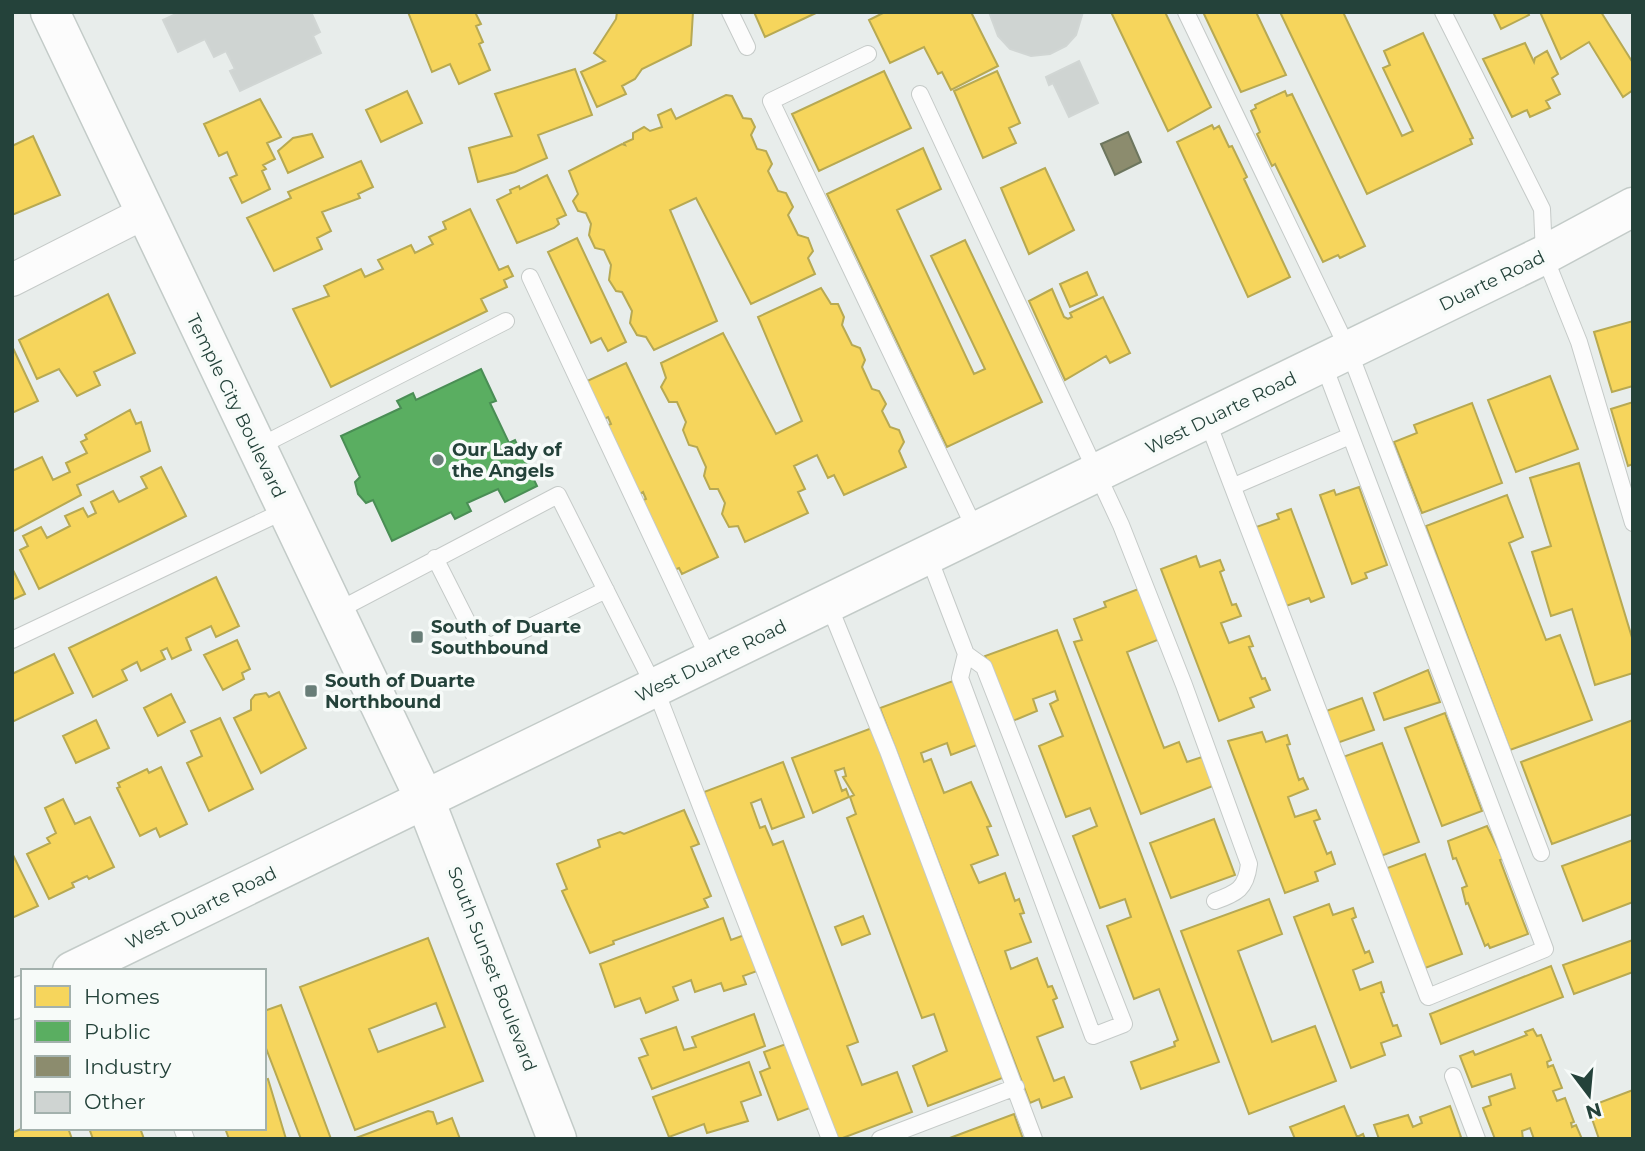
<svg xmlns="http://www.w3.org/2000/svg" width="1645" height="1151" font-family="Montserrat,sans-serif">
  <style>
    .homes { fill: #f6d55c; stroke: #b7a952; stroke-width: 2; fill-rule: evenodd }
    .public { fill: #5aae61; stroke: #4a8e55; stroke-width: 2 }
    .industry { fill: #8c8c6e; stroke: #6d765e; stroke-width: 2 }
    .building { fill: #cfd4d2; stroke: #d1d6d4; stroke-width: 2 }
    .lines { fill: none; stroke-linecap: round; stroke-linejoin: round }
    .lane-casing { stroke: #c5cac8; stroke-width: 18 }
    .street-casing { stroke: #c5cac8; stroke-width: 34 }
    .secondary-casing { stroke: #c3cbc8; stroke-width: 41 }
    .lane { stroke: #fcfcfc; stroke-width: 16 }
    .street { stroke: #fcfcfc; stroke-width: 32 }
    .secondary { stroke: #fcfcfc; stroke-width: 38 }
    .poi-dot { fill: #697e78; stroke: #f7fbf9; stroke-width: 2.5 }
    .labels { text-anchor: middle; dominant-baseline: central; stroke-width: 7; stroke-linejoin: round; paint-order: stroke }
    .street-label { font-size: 18px; fill: #24423a; stroke: #f7fbf9 }
    .poi-label { font-size: 18px; font-weight: bold; fill: #24423a; stroke: #f7fbf9; text-anchor: start }
  </style>
  <rect width="100%" height="100%" fill="#e8edeb"/>
  <!-- homes -->
  <path class="homes" d="M408,12H475L481,24L476,26L483,42L479,44L490,70L459,84L450,64L432,72Z
    M617,12H693L691,45L642,69L635,79L622,86L626,94L597,107L581,72L605,61L594,53L616,19Z
    M754,12H818L765,37Z
    M885,12H971L998,66L951,90L942,72L938,74L924,47L890,63L869,20Z
    M1111,12H1165L1211,107L1168,131Z
    M1203,12H1256L1286,75L1241,92Z
    M1280,12H1343L1402,136L1413,131L1383,68L1390,65L1384,51L1423,33L1473,138L1470,139L1472,144L1367,194Z
    M1493,12H1528L1529,15L1501,29Z
    M1540,12H1601L1633,63V90L1623,97L1589,42L1561,59Z
    M1525,43L1534,62L1535,58L1547,51L1558,74L1552,78L1560,94L1546,101L1550,108L1530,117L1527,110L1512,117L1483,59Z
    M575,69L592,115L538,135L547,158L515,172L478,182L469,148L512,136L495,94Z
    M884,71L911,128L819,171L792,114Z
    M997,71L1020,123L1009,128L1016,143L983,158L954,91Z
    M407,91L422,123L381,142L366,110Z
    M1285,91L1287,96L1292,94L1365,246L1340,258L1338,255L1323,262L1275,164L1272,166L1257,134L1260,132L1251,111L1256,108L1255,105Z
    M726,95L732,96L743,118L751,119L755,127L751,135L757,149L766,151L772,164L768,171L778,191L786,193L793,207L788,215L798,235L808,238L813,251L808,258L815,274L751,304L696,198L670,210L717,321L654,350L646,337L637,335L630,323L632,311L622,292L616,291L609,280L611,265L604,250L595,248L589,235L591,224L586,213L578,211L573,201L578,194L569,171L622,144L625,145L624,143L633,139V133L644,127L650,131L662,127L658,115L671,109L676,119Z
    M260,99L281,137L267,143L275,159L263,165L266,169L262,171L270,189L242,203L230,178L237,175L227,152L219,156L204,124Z
    M1212,125L1214,129L1219,126L1229,147L1232,146L1247,177L1244,179L1290,277L1248,297L1177,142Z
    M312,134L323,157L288,173L278,151L293,138Z
    M33,136L60,195L12,215V146Z
    M923,148L941,189L897,210L974,374L985,369L931,256L965,240L1042,402L947,447L827,194Z
    M361,161L373,187L358,194L360,198L322,212L331,231L317,238L322,249L274,271L247,218L291,198L288,192Z
    M1045,168L1074,230L1029,254L1001,188Z
    M547,175L566,215L557,219L559,224L554,228L517,243L497,200L511,193L510,190L519,186L520,189Z
    M470,209L499,270L508,266L513,276L504,280L507,287L481,299L487,311L331,387L293,309L329,296L324,286L361,269L365,277L383,269L378,260L411,245L415,253L433,244L429,237L446,229L443,222Z
    M577,238L626,342L608,351L601,338L591,343L548,252Z
    M1087,272L1097,295L1070,307L1060,284Z
    M821,288L831,304H838L844,317L842,325L852,345L860,348L865,360L862,367L872,389L879,391L886,404L882,411L890,427L899,430L904,442L899,451L906,467L844,495L834,475L828,478L817,455L794,466L805,489L798,492L808,513L745,542L738,526L729,527L722,514L725,503L718,489H710L704,476L706,467L697,447L689,445L683,430L686,422L677,402H669L661,387L666,378L661,363L723,333L776,434L802,421L758,317Z
    M1052,289L1064,317L1068,319L1072,317L1070,313L1103,297L1130,353L1110,363L1106,356L1065,380L1029,301Z
    M108,294L135,353L94,372L100,385L77,396L59,369L37,379L19,340Z
    M1633,321V386L1612,392L1594,332Z
    M12,346L38,401L12,413Z
    M626,363L718,557L682,574L679,568L674,570L641,501L646,499L643,492L638,495L606,426L611,424L608,417L602,420L585,382Z
    M1550,376L1578,449L1516,472L1488,400Z
    M1633,402V464L1628,466L1611,409Z
    M1472,403L1502,483L1422,513L1394,442L1417,433L1414,425Z
    M130,410L136,424L141,422L150,451L77,485L81,495L12,532V471L42,457L53,480L70,472L66,463L87,453L81,442L87,439L85,435Z
    M1579,463L1633,641V673L1595,685L1572,609L1551,616L1532,552L1551,546L1530,478Z
    M161,467L186,516L39,589L20,550L28,546L23,536L41,527L47,538L70,526L65,516L83,508L88,517L96,513L91,502L113,491L119,502L147,488L141,477Z
    M1359,487L1387,565L1365,573L1367,578L1352,584L1320,495L1334,490L1336,495Z
    M1507,495L1523,537L1509,543L1546,640L1560,635L1592,720L1510,750L1426,526Z
    M1291,509L1324,597L1311,602L1309,598L1286,606L1256,527L1279,519L1277,514Z
    M1196,556L1200,567L1220,560L1224,570L1220,572L1232,605L1236,604L1241,616L1221,623L1229,643L1249,636L1253,646L1249,647L1262,679L1265,678L1270,690L1250,698L1254,707L1219,721L1161,569Z
    M12,568L25,594L12,600Z
    M216,577L239,626L216,637L211,626L186,638L191,650L172,659L167,648L161,651L165,659L141,671L137,662L122,670L127,680L93,697L69,648Z
    M1141,588L1160,639L1127,652L1164,748L1179,742L1187,762L1202,757L1213,786L1141,814L1074,642L1082,640L1074,619L1106,607L1104,602Z
    M1057,630L1219,1062L1141,1089L1131,1062L1175,1046L1174,1042L1178,1040L1159,989L1134,999L1107,926L1131,917L1125,899L1100,908L1073,836L1097,826L1090,808L1066,817L1039,746L1063,736L1050,704L1058,700L1055,691L1033,699L1037,711L1010,722L985,656Z
    M237,640L250,669L242,673L244,679L223,690L204,655Z
    M54,654L73,693L12,722V674Z
    M1428,670L1440,702L1384,720L1374,693Z
    M953,681L977,745L951,755L947,743L921,753L924,762L931,759L944,793L971,782L991,826L987,827L998,855L971,865L979,883L1005,873L1015,901L1019,899L1024,913L1020,914L1031,942L1005,951L1011,969L1037,958L1048,987L1052,986L1057,998L1053,1000L1063,1027L1037,1037L1054,1081L1064,1077L1072,1097L1042,1108L1039,1099L1030,1103L880,708Z
    M279,692L306,748L261,773L234,718L251,710V700L255,695L266,693L269,697Z
    M171,694L185,722L158,736L144,708Z
    M1362,698L1374,730L1337,743L1326,711Z
    M1445,713L1482,811L1442,826L1405,728Z
    M220,718L253,789L209,811L187,763L202,756L191,731Z
    M96,720L109,748L76,763L63,736Z
    M1633,720V814L1552,844L1521,762Z
    M872,728L1005,1077L928,1106L913,1066L947,1051L934,1014L922,1018L847,818L856,814L850,797L854,795L843,777L846,776L844,768L835,771L842,791L846,789L849,797L813,813L792,758Z
    M1262,732L1266,742L1287,735L1290,744L1287,745L1299,780L1303,778L1308,789L1288,797L1295,817L1316,810L1320,819L1314,821L1327,854L1331,852L1335,864L1315,872L1318,881L1285,893L1228,741Z
    M1382,743L1419,842L1378,857L1340,758Z
    M783,762L804,817L772,829L761,799L751,803L760,828L765,826L773,845L783,841L858,1042L847,1046L862,1085L897,1072L912,1112L840,1139H835L704,792Z
    M161,767L187,824L160,837L156,828L140,836L117,788L120,787L118,783L147,769L149,773Z
    M63,799L75,824L90,817L114,867L89,879L87,876L72,883L74,887L49,899L27,854L50,843L47,838L56,833L45,808Z
    M684,810L699,844L691,847L711,896L704,899L708,907L613,941L614,944L590,953L562,891L567,889L557,864L600,847L598,840L620,832L624,834Z
    M1214,819L1235,875L1171,898L1150,843Z
    M1487,826L1503,859L1500,860L1528,934L1490,948L1488,944L1485,946L1468,903L1466,904L1462,888L1467,886L1456,858L1453,859L1448,841Z
    M1633,840V902L1583,921L1562,866Z
    M12,853L38,906L12,918Z
    M1425,854L1462,954L1420,970L1382,870Z
    M1269,899L1282,934L1238,951L1272,1042L1315,1026L1336,1081L1249,1114L1181,931Z
    M1329,904L1333,915L1353,908L1356,917L1352,919L1365,953L1369,951L1373,962L1353,970L1360,990L1381,982L1384,992L1381,993L1393,1026L1397,1025L1401,1036L1381,1043L1385,1055L1351,1068L1294,917Z
    M863,916L870,934L842,945L835,927Z
    M723,918L731,940L747,934L760,970L743,976L746,984L724,991L721,983L695,992L691,980L673,987L678,1000L646,1013L640,998L615,1007L600,964Z
    M428,938L483,1081L355,1130L300,987ZM436,1003L445,1027L378,1052L369,1029Z
    M1633,940V972L1574,994L1563,965Z
    M1551,966L1563,997L1441,1044L1430,1014Z
    M281,1005L331,1139H301L264,1043V1011Z
    M754,1014L765,1046L652,1089L639,1058L648,1055L641,1039L676,1027L684,1050L696,1047L692,1037Z
    M1533,1029L1537,1036L1541,1035L1551,1060L1547,1062L1548,1067L1553,1065L1562,1088L1553,1091L1557,1101L1565,1098L1574,1122L1571,1123L1572,1127L1576,1125L1582,1139H1534L1530,1128L1522,1131L1523,1139H1495L1483,1108L1491,1105L1489,1097L1515,1088L1511,1074L1472,1087L1460,1056L1473,1051L1475,1055L1527,1035L1525,1032Z
    M786,1044L810,1108L778,1120L760,1072L770,1068L764,1052Z
    M749,1062L761,1095L741,1102L748,1121L707,1133L704,1124L669,1137L653,1097Z
    M268,1079L286,1139H229L225,1128H264V1080Z
    M1633,1090V1139H1599L1588,1107Z
    M1344,1106L1357,1137L1363,1134L1365,1139H1295L1290,1127Z
    M1450,1106L1461,1137L1457,1139H1379L1374,1125L1408,1115L1413,1127L1422,1123L1420,1117Z
    M428,1111L433,1112L437,1124L452,1118L460,1139L356,1138Z
    M1014,1114L1023,1139H947Z
    M23,1128H68L72,1139H12V1133Z
    M89,1128H140L144,1139H93Z"/>
  <!-- public -->
  <path class="public" d="M481,369L496,401L490,403L509,443L515,440L537,486L505,502L498,489L467,503L471,511L455,519L451,512L392,541L373,500L366,503L358,494L355,482L360,477L341,436L401,408L397,401L413,393L416,400Z"/>
  <!-- industry -->
  <path class="industry" d="M1128,132L1141,162L1115,175L1101,144Z"/>
  <!-- building -->
  <path class="building" d="M180,12H311L320,32L313,36L321,53L240,91L230,71L235,69L226,51L214,57L205,39L178,52L163,20Z
    M989,12H1083L1076,35L1066,46L1050,54L1031,56L1010,49L998,36Z
    M1079,61L1098,103L1069,117L1053,83L1049,85L1046,77Z"/>
  <g class="lines">
    <defs>
      <path id="lane" d="M730,12L747,47
        M1186,12L1349,351L1541,853
        M1443,12L1542,209L1544,255L1579,342L1633,523
        M868,54L771,101L976,531
        M920,94L1121,525L1184,685L1249,864C1246,889 1237,893 1215,901
        M530,277L710,661
        M1207,420L1428,997L1545,949L1323,363
        M256,448L506,321
        M1234,486L1350,436
        M928,555L966,654L984,667L1124,1024L1093,1036L960,678L966,654
        M435,558L476,639L491,646L606,590
        M828,603L888,751L1034,1139
        M335,612L558,495L655,688L830,1139
        M12,640L286,510
        M1453,1076L1477,1139
        M182,1128L186,1139
        M880,1139L1016,1087"/>
      <path id="street" d="M12,280L144,213"/>
      <path id="secondary" d="M50,12L425,800L557,1139
        M72,971L1544,255L1633,207
        M12,1000L23,995"/>
    </defs>
    <!-- lane casing -->
    <use href="#lane" class="lane-casing"/>
    <!-- street casing -->
    <use href="#street" class="street-casing"/>
    <!-- secondary casing -->
    <use href="#secondary" class="secondary-casing"/>
    <!-- lane -->
    <use href="#lane" class="lane"/>
    <!-- street -->
    <use href="#street" class="street"/>
    <!-- secondary -->
    <use href="#secondary" class="secondary"/>
  </g>
  <!-- markers -->
  <g class="poi-dot">
    <circle cx="438" cy="460" r="7"/>
    <rect x="410" y="630" width="14" height="14" rx="3.5"/>
    <rect x="304" y="684" width="14" height="14" rx="3.5"/>
  </g>
  <g class="labels">
    <!-- street labels -->
    <g class="street-label">
      <text transform="translate(1492 281) rotate(-26)">Duarte Road</text>
      <text transform="translate(236 406) rotate(64)">Temple City Boulevard</text>
      <text transform="translate(1221 413) rotate(-26)">West Duarte Road</text>
      <text transform="translate(711 661) rotate(-26)">West Duarte Road</text>
      <text transform="translate(201 908) rotate(-26)">West Duarte Road</text>
      <text transform="translate(492 969) rotate(69)">South Sunset Boulevard</text>
    </g>
    <!-- poi labels -->
    <g class="poi-label">
      <text x="452" y="450">Our Lady of<tspan x="452" dy="21">the Angels</tspan></text>
      <text x="431" y="627">South of Duarte<tspan x="431" dy="21">Southbound</tspan></text>
      <text x="325" y="681">South of Duarte<tspan x="325" dy="21">Northbound</tspan></text>
    </g>
  </g>
  <!-- border -->
  <rect width="1645" height="1151" fill="none" stroke="#24423a" stroke-width="28"/>
  <!-- legend -->
  <rect x="21" y="969" width="245" height="161" fill="#f7fbf9" stroke="#a3b1ad" stroke-width="2"/>
  <rect x="35" y="986" width="35" height="21" fill="#f6d55c" stroke="#a3b1ad" stroke-width="2"/>
  <text x="84" y="1004" font-size="21" fill="#24423a">Homes</text>
  <rect x="35" y="1021" width="35" height="21" fill="#5aae61" stroke="#a3b1ad" stroke-width="2"/>
  <text x="84" y="1039" font-size="21" fill="#24423a">Public</text>
  <rect x="35" y="1056" width="35" height="21" fill="#8c8c6e" stroke="#a3b1ad" stroke-width="2"/>
  <text x="84" y="1074" font-size="21" fill="#24423a">Industry</text>
  <rect x="35" y="1092" width="35" height="21" fill="#cfd4d2" stroke="#a3b1ad" stroke-width="2"/>
  <text x="84" y="1109" font-size="21" fill="#24423a">Other</text>
  <!-- north arrow -->
  <g transform="translate(1589 1095) rotate(164)" stroke="#f7fbf9" stroke-width="5" paint-order="stroke">
  <path d="M0-5L12 26L0 18L-12 26Z" fill="#24423a"/>
  <text y="-10" font-size="19" font-weight="bold" text-anchor="middle" fill="#24423a">N</text>
  </g>
</svg>
